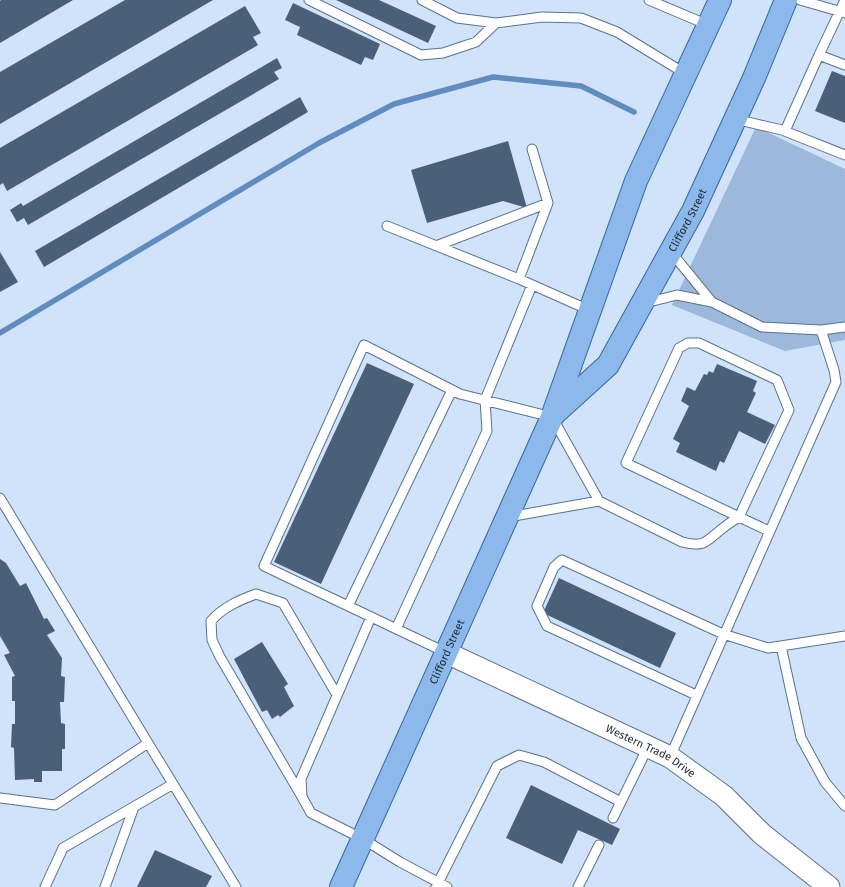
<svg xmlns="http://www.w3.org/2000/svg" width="845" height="887" font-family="'Fira Sans',sans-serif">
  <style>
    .green { fill: #9cb8da }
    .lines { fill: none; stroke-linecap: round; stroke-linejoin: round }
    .stream { stroke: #628bbe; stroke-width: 5.5 }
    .building { fill: #4a5f79 }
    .service-casing { stroke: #5c718c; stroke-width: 11 }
    .tertiary-casing { stroke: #5c718c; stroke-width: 23 }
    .primary-casing { stroke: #3366a1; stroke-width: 24 }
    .service { stroke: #fff; stroke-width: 9 }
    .tertiary { stroke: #fff; stroke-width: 21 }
    .primary { stroke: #8cb8eb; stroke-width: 22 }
    .labels { text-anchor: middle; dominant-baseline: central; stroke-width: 4; stroke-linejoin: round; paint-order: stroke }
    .street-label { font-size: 11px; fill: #1d2631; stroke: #d0e3fb }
  </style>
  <rect width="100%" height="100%" fill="#d0e3fb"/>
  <!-- green -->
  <path class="green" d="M756,127L845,169V340L785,351L672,305Z"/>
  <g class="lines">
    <!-- stream -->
    <path class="stream" d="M0,333L319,143L394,104L493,77L581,86L634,112"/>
  </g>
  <!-- building -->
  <path class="building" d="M1,0H73L0,43V1Z
    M125,0H213L0,124V72Z
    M336,0H379L436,26L428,43Z
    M293,3L380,44L373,60L365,57L361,65L297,35L300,27L285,20Z
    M245,6L261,33L253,37L258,45L7,191L3,183L0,185V148Z
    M277,58L282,68L274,72L279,79L28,225L24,218L17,222L10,210L21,203L23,206Z
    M832,71L845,76V123L815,111Z
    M300,97L308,112L44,267L35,251Z
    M508,141L527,208L503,201L427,223L411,170Z
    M0,252L18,282L0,292Z
    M367,363L414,384L321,584L274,562Z
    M717,364L757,381L753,391L756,393L747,412L775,425L765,444L739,431L724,463L720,461L716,471L676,452L680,443L673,439L689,406L681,401L687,387L695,391L704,374L707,375L709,371L713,373Z
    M0,559L6,563L20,586L26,583L44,619L47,618L55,631L47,635L62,658L61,676L65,677L64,702H60L61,723L65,724V749H62V771H42V782H34V779L15,780L14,748L11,747L12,724H15V701H12V677L15,676L4,655L10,653L0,636Z
    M559,578L676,633L660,668L543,613Z
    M262,642L288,684L284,687L294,706L280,717L278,715L272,719L267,710L262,712L234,659Z
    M531,785L620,829L612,845L578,830L562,864L506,838Z
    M155,850L212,876L206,887H137Z"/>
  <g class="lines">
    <defs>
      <path id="service" d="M309,0L421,55L443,53L476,42L496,23
        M422,0L457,18L496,23L542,17L581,18L617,32L686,74
        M649,0L708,25
        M800,0L845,13
        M845,0L819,55L845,65
        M735,119L782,130L845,155
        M785,131L819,55
        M387,226L519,279L589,310
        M436,246L548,203
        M671,252L712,302
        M519,279L548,203L532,149
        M645,303L677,295L712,302L762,327L821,330L845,327
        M0,498L148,743L55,805L0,798
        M508,517L599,501
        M348,606L452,390
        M371,617L301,779L302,797L311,813L363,839L400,862L447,887
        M396,629L487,431L485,400L532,285
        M781,646L801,738L825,782L845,806
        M447,653L264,566L364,345L460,394L552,417L599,501L682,542C706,548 706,541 723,528C728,524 734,520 739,517L626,463L679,348L688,343H699L777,380L789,410L739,517L769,531
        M696,695L547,626L537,606L554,567L562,560L723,634L768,648L845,636
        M148,743L236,887
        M670,757L836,382L834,370L821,330
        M302,797L220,657L212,640L211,621C223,607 240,600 256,594L283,603L337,695
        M613,818L648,747
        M45,887L63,848L173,784
        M105,887L134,807
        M436,887L497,766L519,755L544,762L621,802
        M578,887L599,845"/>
      <g id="tertiary">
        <path id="s1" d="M447,653L670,757L724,796L762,834L829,887"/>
      </g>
      <g id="primary">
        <path id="s2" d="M554,414L608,365L693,211L754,78L786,0"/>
        <path id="s3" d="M341,887L552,417L636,181L720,0"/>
      </g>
    </defs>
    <!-- service casing -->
    <use href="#service" class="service-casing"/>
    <!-- tertiary casing -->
    <use href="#tertiary" class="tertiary-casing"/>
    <!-- primary casing -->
    <use href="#primary" class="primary-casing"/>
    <!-- service -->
    <use href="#service" class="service"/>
    <!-- tertiary -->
    <use href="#tertiary" class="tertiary"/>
    <!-- primary -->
    <use href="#primary" class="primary"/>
  </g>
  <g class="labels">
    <!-- street labels -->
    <g class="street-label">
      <text stroke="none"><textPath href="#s2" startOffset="238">Clifford Street</textPath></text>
      <text stroke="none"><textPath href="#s3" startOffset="258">Clifford Street</textPath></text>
      <text stroke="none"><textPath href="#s1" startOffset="226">Western Trade Drive</textPath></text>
    </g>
  </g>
</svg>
